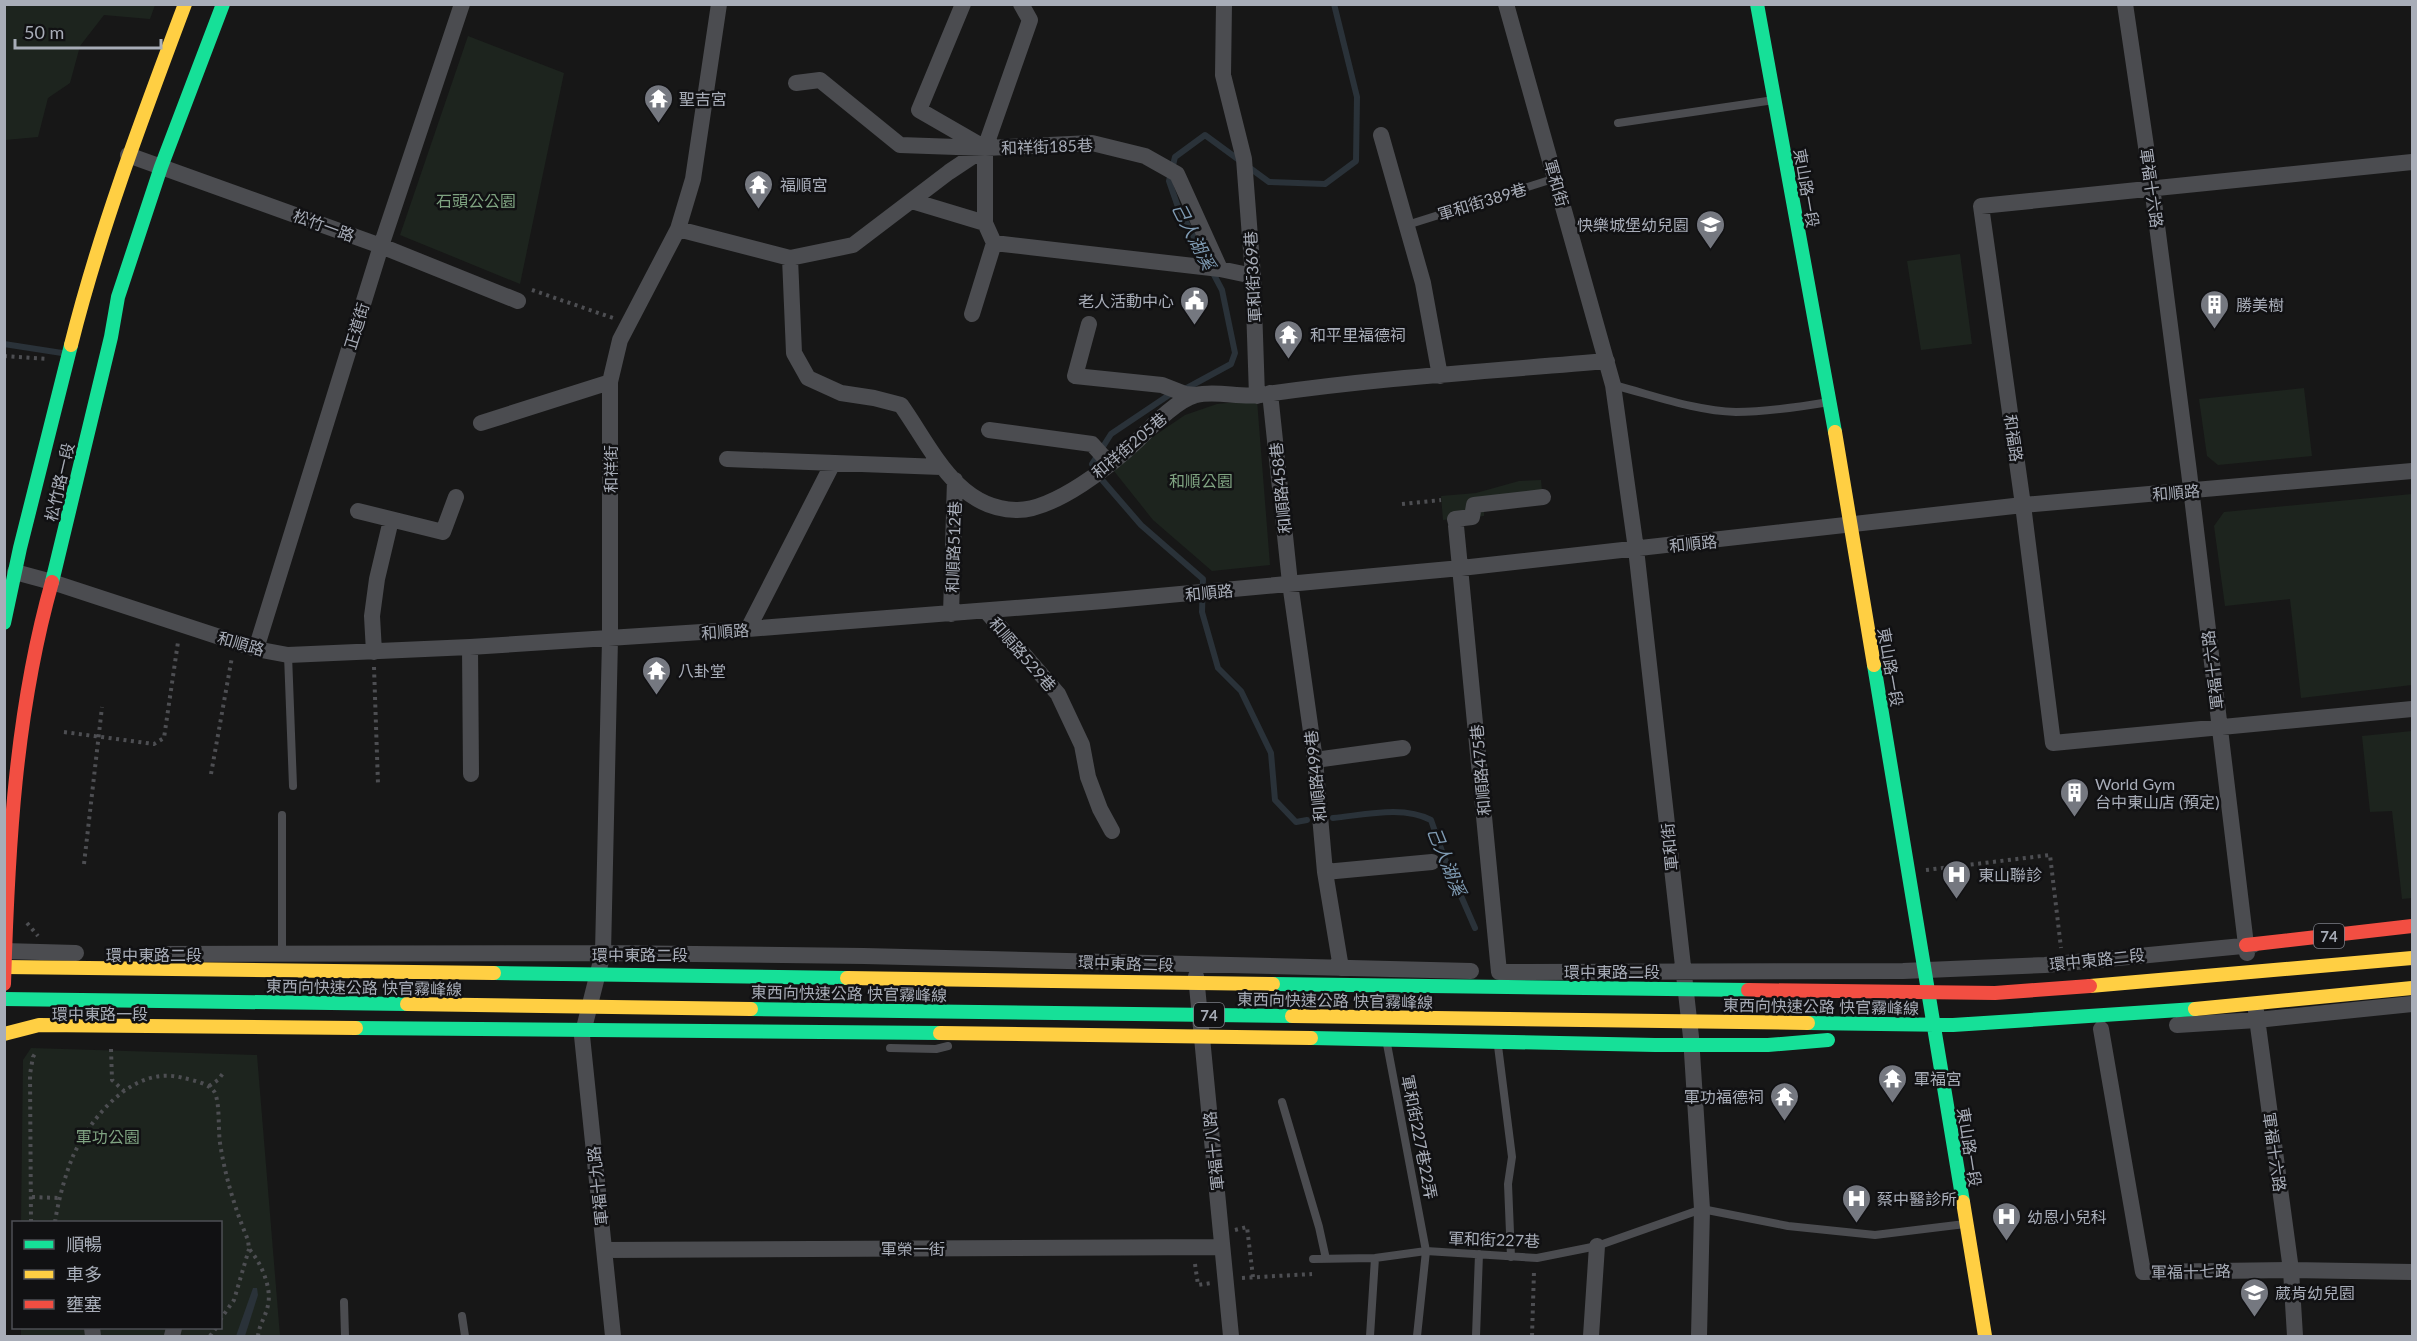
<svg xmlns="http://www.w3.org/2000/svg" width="2417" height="1341" font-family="Lato,'Noto Sans TC',sans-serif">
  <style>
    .green { fill: #1d241e }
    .water { fill: #2a3239 }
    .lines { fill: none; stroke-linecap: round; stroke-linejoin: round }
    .stream { stroke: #2a3239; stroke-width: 6 }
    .path { stroke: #4d4e52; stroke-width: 4; stroke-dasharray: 3 4.5; stroke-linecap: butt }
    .lane { stroke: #4b4c50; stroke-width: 8 }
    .street { stroke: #4b4c50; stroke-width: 16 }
    .fast { stroke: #16e098; stroke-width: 14 }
    .slow { stroke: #ffcf43; stroke-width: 14 }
    .jam { stroke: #f24e42; stroke-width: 14 }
    .labels { text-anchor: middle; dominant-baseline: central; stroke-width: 5; stroke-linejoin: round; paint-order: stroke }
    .shield { fill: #111113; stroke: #7b7e86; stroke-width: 1.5 }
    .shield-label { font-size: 15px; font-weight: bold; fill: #a8adb8 }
    .poi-label { font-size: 16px; fill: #a8adb8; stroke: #111113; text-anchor: start }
    .street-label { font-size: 16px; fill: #a8adb8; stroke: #111113 }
    .park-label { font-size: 16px; fill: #7fa381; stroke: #111113 }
    .water-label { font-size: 18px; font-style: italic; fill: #7f9bb3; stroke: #111113 }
  </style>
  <rect width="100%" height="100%" fill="#171717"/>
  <!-- green -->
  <path class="green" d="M5,4H155V5L150,19L104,15L80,46L70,83L48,98L38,137L5,140Z
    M468,36L564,73L520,284L400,235Z
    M1960,254L1972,344L1921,350L1907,261Z
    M2304,388L2312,456L2218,465L2207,456L2199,399Z
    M1257,400L1270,565L1212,571L1153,520L1110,466L1185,415L1217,404Z
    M1541,480L1543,501L1484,510V516L1443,520L1441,496L1476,493L1519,481Z
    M2412,494V685L2301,698L2290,599L2225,606L2214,526L2224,512Z
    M2412,731V898L2402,899L2392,811L2370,812L2362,736Z
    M31,1048L257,1055L280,1336H21V1328H220V1222H21L23,1060Z"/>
  <!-- water -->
  <path class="water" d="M253,1288H257L258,1295L245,1336H236Z"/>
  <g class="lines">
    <!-- stream -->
    <path class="stream" d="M4,344L62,353
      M1185,389L1231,364L1235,353L1222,290L1178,207L1169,181L1175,157L1205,135L1269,182L1325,184L1356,161L1357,97L1334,4
      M1092,464L1111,434L1172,393
      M1103,481L1141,525L1203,579L1202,612L1218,668L1241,691L1271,753L1275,800L1296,822L1307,820
      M1333,818C1364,815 1403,805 1431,820L1444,857L1475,928"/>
    <!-- path -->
    <path class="path" d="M532,290L613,318
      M4,356L48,359
      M1402,504L1441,500
      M374,667L378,784
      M64,732L154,744L164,738L178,642
      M211,774L232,657
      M84,864L102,707
      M1926,870L2050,855L2061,948
      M27,923L38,936
      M111,1049L112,1080L124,1091
      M209,1086L218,1080L224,1072
      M32,1197L59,1198
      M31,1222L30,1074L33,1057L37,1051
      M55,1222C58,1202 65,1175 73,1156C91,1117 134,1064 183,1078C193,1080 211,1084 215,1093C220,1105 218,1129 220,1143C225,1176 235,1209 248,1240L249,1249C261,1262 272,1288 268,1305C266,1316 259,1325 258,1336
      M1235,1230L1247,1227L1253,1277
      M1195,1264L1198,1285L1211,1283
      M1242,1278L1312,1274
      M220,1320L234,1300L249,1249
      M210,1336L216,1328
      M1532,1336L1534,1271"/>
    <!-- lane -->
    <path class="lane" d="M1618,123L1774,100
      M1407,225L1556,178
      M1613,385C1653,395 1695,411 1736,412C1767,412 1799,407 1829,402
      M288,655L293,786
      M282,954V815
      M1387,1044L1426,1251L1417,1336
      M1498,1046L1512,1157L1508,1184L1511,1257
      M890,1048L936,1049L948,1046
      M1282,1102L1319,1227L1326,1259
      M1313,1259L1375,1258L1426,1251L1537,1258L1597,1246L1702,1209L1788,1226L1875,1235L1965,1224
      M344,1302L345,1336
      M462,1316L465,1336
      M1370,1336L1375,1258
      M1476,1336L1479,1254"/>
    <!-- street -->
    <path class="street" d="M963,4L919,110L985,148V223L994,243L972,314
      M1224,4L1223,75L1244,159L1253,276L1257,396
      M1506,4L1613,385L1636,549L1691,1037L1702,1209L1699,1336
      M2125,4L2152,187L2189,472L2247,953
      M796,83L820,80L900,145L985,148L1092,143L1145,156L1177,174L1220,269L1253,276
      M1381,135L1423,283L1440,376
      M128,155L381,246L518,301
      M2412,162L1981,206L2023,505L2053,743L2412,709
      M912,201L985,223
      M678,229L790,258L853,245L949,172L985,148L1030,20L1021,4
      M994,243L1220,269
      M790,258L794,353L808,378L841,393L874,398L901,405C931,447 956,509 1016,510C1054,511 1113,464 1139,439C1153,425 1177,400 1196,395C1216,390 1240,398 1260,395C1374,378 1491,371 1607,361
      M1089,324L1075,376L1162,385L1185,394L1196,395
      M1270,393L1290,583L1315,760L1325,872L1341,968
      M481,423L610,382
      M989,430L1092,444L1110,464
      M727,459L941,467
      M358,511L443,532L456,497
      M1456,523L1455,519L1472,517L1474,505L1543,497
      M1456,526L1499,972
      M15,572L52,582L256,649L288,655L470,647L748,629L1104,601L1461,568L2023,505L2412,471
      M986,611L1058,694L1082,745L1088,777L1100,809L1112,831
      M951,614L955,480
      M748,629L833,463
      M470,647L471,774
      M256,649L381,246L462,4
      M374,652L372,616L377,579L391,520
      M1315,760L1403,748
      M1325,872L1432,862
      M4,951L76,953
      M156,954L603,953L864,956L1471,971
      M1503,972L1903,971L2045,965L2253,945
      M1196,976L1231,1336
      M2256,1011L2291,1270L2295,1336
      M2177,1025L2257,1020L2412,1004
      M2101,1029L2143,1272L2291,1270L2412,1272
      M604,1250L1222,1247
      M92,1328L93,1336
      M172,1336L174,1328
      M613,1336L582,1036L603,953L610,639V382L620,340L678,229L693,179L719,4
      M1591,1336L1597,1246"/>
    <!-- fast -->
    <path class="fast" d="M1757,4L1835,432
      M52,582L111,337L118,297L161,167L223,4
      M4,623L20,548L71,345
      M1874,665L1963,1202
      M494,973L847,978
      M1273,984L1748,990
      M4,999L407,1004
      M751,1009L1292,1016
      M1808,1023L1953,1025L2195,1009
      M356,1028L940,1033
      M1311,1038L1655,1045H1768L1828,1040"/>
    <!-- slow -->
    <path class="slow" d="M71,345C100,229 143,116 185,4
      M1835,432L1874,665
      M4,967L494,973
      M847,978L1273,984
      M2090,986L2412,958
      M407,1004L751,1009
      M2195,1009L2412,988
      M1292,1016L1808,1023
      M940,1033L1311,1038
      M4,1034L39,1025L356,1028
      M1963,1202L1985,1336"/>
    <!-- jam -->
    <path class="jam" d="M2246,945L2412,926
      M4,984C8,849 15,713 52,582
      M1748,990L1995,993L2090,986"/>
  </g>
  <!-- icons -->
  <defs>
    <symbol id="temple-pin" viewBox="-11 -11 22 30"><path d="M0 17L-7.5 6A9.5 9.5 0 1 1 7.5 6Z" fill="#757880" stroke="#111113"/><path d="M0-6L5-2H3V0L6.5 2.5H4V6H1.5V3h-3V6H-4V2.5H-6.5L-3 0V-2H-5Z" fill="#fff"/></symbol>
    <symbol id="school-pin" viewBox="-11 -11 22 30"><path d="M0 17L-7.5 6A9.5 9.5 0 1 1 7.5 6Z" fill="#757880" stroke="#111113"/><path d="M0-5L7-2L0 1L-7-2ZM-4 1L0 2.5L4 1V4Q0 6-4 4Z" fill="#fff"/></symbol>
    <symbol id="civic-pin" viewBox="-11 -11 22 30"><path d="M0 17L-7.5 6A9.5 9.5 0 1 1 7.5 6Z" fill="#757880" stroke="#111113"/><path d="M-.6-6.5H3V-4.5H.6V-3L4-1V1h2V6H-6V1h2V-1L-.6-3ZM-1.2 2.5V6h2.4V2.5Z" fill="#fff"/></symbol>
    <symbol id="building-pin" viewBox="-11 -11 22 30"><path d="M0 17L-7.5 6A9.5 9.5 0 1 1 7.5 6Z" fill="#757880" stroke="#111113"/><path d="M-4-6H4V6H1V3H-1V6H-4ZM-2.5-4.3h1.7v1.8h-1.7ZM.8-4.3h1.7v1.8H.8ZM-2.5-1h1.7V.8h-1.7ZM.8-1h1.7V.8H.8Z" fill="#fff"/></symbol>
    <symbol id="hospital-pin" viewBox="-11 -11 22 30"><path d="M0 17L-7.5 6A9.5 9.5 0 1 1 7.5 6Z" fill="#757880" stroke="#111113"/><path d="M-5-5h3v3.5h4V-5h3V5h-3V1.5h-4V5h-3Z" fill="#fff"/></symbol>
  </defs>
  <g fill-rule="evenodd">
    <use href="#temple-pin" x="642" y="82" width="33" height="45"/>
    <use href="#temple-pin" x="742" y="168" width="33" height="45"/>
    <use href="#school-pin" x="1694" y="208" width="33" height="45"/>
    <use href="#civic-pin" x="1178" y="284" width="33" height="45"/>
    <use href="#building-pin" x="2198" y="288" width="33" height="45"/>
    <use href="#temple-pin" x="1272" y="318" width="33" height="45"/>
    <use href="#temple-pin" x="640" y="654" width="33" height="45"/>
    <use href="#building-pin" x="2058" y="776" width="33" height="45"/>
    <use href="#hospital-pin" x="1940" y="858" width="33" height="45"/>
    <use href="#temple-pin" x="1876" y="1062" width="33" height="45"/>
    <use href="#temple-pin" x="1768" y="1080" width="33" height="45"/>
    <use href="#hospital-pin" x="1840" y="1182" width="33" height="45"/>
    <use href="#hospital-pin" x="1990" y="1200" width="33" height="45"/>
    <use href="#school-pin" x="2238" y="1276" width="33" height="45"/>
  </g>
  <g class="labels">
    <!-- shield labels -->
    <g class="shield">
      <rect x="2314" y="924" width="30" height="24" rx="4.5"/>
      <rect x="1194" y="1003" width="30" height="24" rx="4.5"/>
    </g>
    <g class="shield-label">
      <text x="2329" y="936">74</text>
      <text x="1209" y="1015">74</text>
    </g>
    <!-- poi labels -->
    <g class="poi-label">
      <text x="679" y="98">聖吉宮</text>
      <text x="780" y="184">福順宮</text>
      <text x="1689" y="224" text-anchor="end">快樂城堡幼兒園</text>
      <text x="1174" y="300" text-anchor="end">老人活動中心</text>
      <text x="2236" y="304">勝美樹</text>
      <text x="1310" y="334">和平里福德祠</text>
      <text x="678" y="670">八卦堂</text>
      <text x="2095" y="783">World Gym<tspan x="2095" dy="18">台中東山店 (預定)</tspan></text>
      <text x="1978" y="874">東山聯診</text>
      <text x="1914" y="1078">軍福宮</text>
      <text x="1764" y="1096" text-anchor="end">軍功福德祠</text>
      <text x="1877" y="1198">蔡中醫診所</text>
      <text x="2027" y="1216">幼恩小兒科</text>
      <text x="2275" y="1292">葳肯幼兒園</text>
    </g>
    <!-- street labels -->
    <g class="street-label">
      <text transform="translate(1047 146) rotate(-2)">和祥街185巷</text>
      <text transform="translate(1557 183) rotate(74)">軍和街</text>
      <text transform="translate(1807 188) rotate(80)">東山路一段</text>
      <text transform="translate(2152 188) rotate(82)">軍福十六路</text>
      <text transform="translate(1482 201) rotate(-17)">軍和街389巷</text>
      <text transform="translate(324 225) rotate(20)">松竹一路</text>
      <text transform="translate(1252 277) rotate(-93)">軍和街369巷</text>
      <text transform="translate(356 326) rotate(-73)">正道街</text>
      <text transform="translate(2014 438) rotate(82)">和福路</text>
      <text transform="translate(1129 445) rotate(-40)">和祥街205巷</text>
      <text transform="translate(610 469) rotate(-90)">和祥街</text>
      <text transform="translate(59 482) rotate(-77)">松竹路一段</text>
      <text transform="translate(1280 488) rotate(-96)">和順路458巷</text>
      <text transform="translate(2176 492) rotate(-5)">和順路</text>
      <text transform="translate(1693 543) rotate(-6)">和順路</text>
      <text transform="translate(953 547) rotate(-88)">和順路512巷</text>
      <text transform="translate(1209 592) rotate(-6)">和順路</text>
      <text transform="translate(725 631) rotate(-4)">和順路</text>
      <text transform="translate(241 643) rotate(16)">和順路</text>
      <text transform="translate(1023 654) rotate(49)">和順路529巷</text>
      <text transform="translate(1891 667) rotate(80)">東山路一段</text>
      <text transform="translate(2212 670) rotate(-97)">軍福十六路</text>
      <text transform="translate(1480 770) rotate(-95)">和順路475巷</text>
      <text transform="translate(1315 776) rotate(-96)">和順路499巷</text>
      <text transform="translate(1669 847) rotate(-96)">軍和街</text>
      <text x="154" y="954">環中東路二段</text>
      <text x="640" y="954">環中東路二段</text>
      <text transform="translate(2097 959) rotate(-6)">環中東路二段</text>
      <text transform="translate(1126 963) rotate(2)">環中東路二段</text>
      <text x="1612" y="971">環中東路二段</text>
      <text transform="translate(364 987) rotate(1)">東西向快速公路 快官霧峰線</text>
      <text transform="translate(849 993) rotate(1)">東西向快速公路 快官霧峰線</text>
      <text transform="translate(1335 1000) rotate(1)">東西向快速公路 快官霧峰線</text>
      <text transform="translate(1821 1006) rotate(1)">東西向快速公路 快官霧峰線</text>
      <text x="100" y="1013">環中東路一段</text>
      <text transform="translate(1420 1137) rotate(79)">軍和街227巷22弄</text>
      <text transform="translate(1970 1147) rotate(81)">東山路一段</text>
      <text transform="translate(1213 1151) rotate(-96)">軍福十八路</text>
      <text transform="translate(2275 1152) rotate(82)">軍福十六路</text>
      <text transform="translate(597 1186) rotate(-96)">軍福十九路</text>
      <text transform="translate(1494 1239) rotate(2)">軍和街227巷</text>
      <text x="913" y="1248">軍榮一街</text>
      <text transform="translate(2191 1271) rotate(-1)">軍福十七路</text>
    </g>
    <!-- park labels -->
    <g class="park-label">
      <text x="476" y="200">石頭公公園</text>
      <text x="1201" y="480">和順公園</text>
      <text x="108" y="1136">軍功公園</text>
    </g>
    <!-- water labels -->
    <g class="water-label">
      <text transform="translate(1194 236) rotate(63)">己人湖溪</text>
      <text transform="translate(1447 861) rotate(68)">己人湖溪</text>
    </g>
  </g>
  <!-- border -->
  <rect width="2417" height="1341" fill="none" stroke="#a8adb8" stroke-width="12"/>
  <!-- legend -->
  <rect x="12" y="1221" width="210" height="108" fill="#111113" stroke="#4d4f55" stroke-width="1.5"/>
  <rect x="24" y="1240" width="30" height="9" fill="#16e098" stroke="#4d4f55" stroke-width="1.5"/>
  <text x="66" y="1251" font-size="18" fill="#a8adb8">順暢</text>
  <rect x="24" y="1270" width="30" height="9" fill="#ffcf43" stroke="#4d4f55" stroke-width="1.5"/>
  <text x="66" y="1281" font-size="18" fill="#a8adb8">車多</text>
  <rect x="24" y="1300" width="30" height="9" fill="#f24e42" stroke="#4d4f55" stroke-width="1.5"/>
  <text x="66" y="1311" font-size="18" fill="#a8adb8">壅塞</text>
  <!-- scale -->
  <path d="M15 39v9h146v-9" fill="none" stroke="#a8adb8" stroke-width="3"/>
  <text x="24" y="39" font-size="18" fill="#a8adb8" stroke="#111113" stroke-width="4.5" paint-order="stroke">50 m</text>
</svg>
